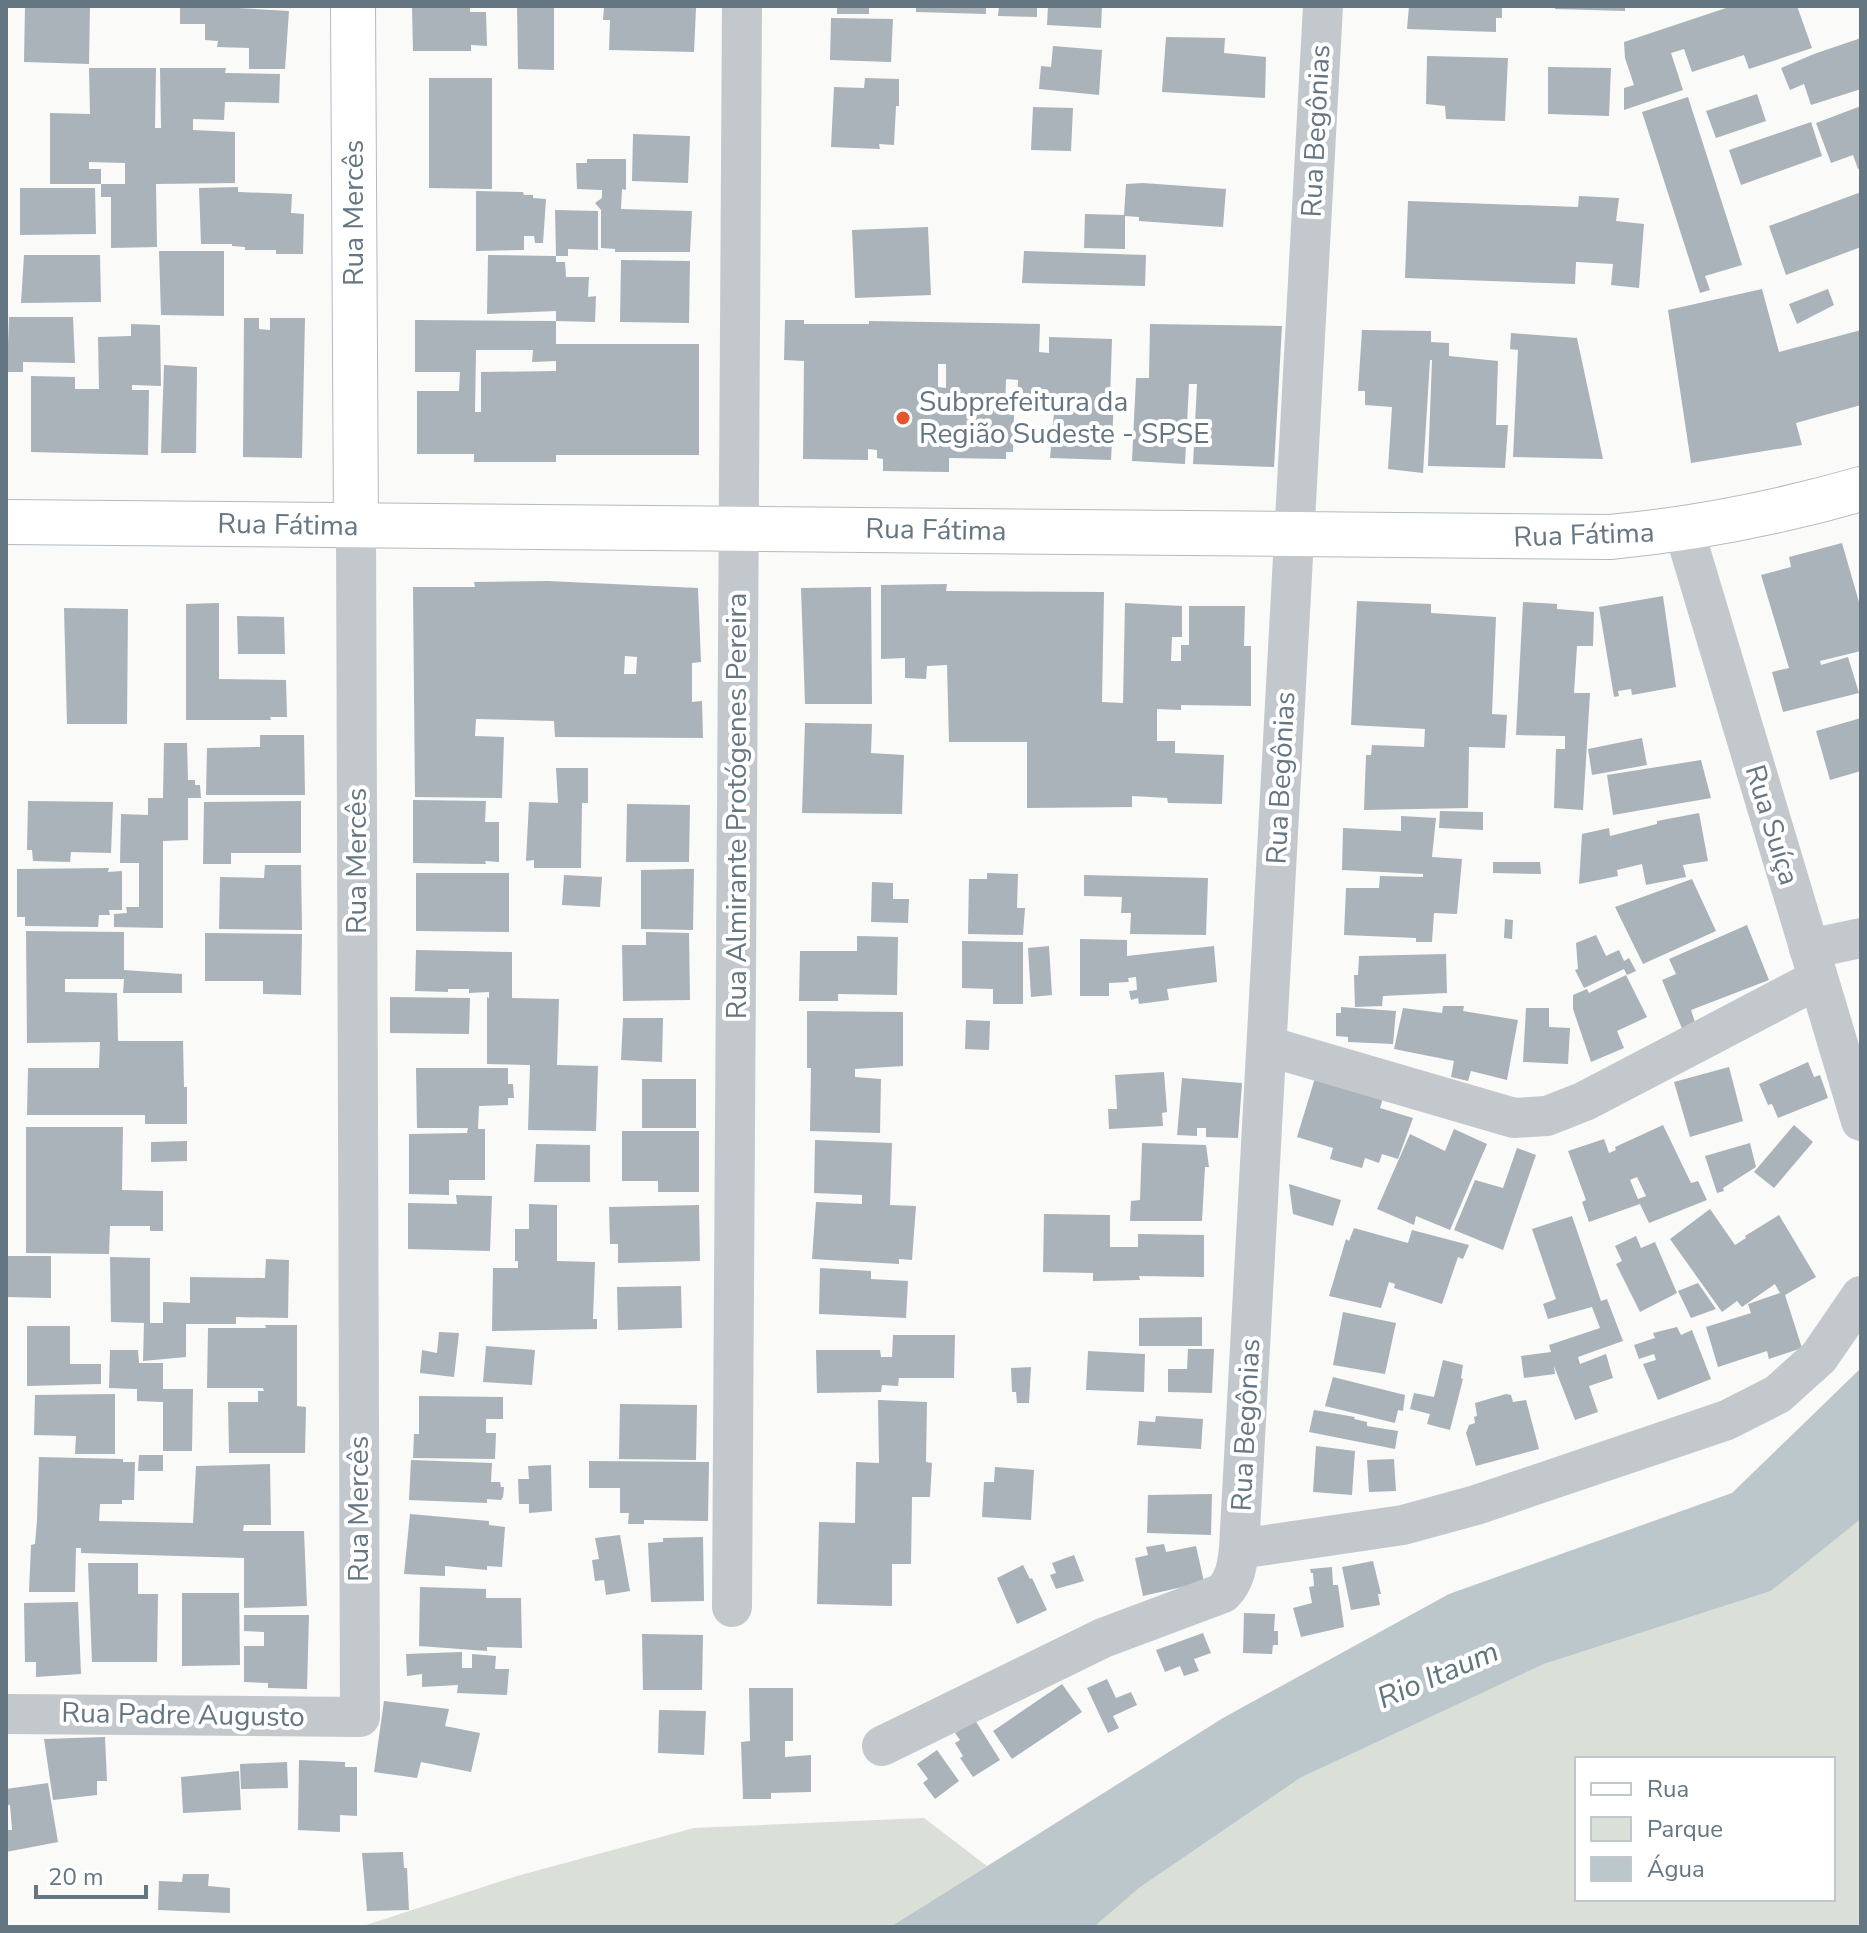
<svg xmlns="http://www.w3.org/2000/svg" width="1867" height="1933" font-family="'Nunito Sans',sans-serif">
  <style>
    .green { fill: #dadfd7; fill-rule: evenodd }
    .water { fill: #bbc7cb }
    .building { fill: #aab3b9; fill-rule: evenodd }
    .lines { fill: none; stroke-linecap: round; stroke-linejoin: round }
    .secondary-casing { stroke: #b3babf; stroke-width: 46 }
    .street { stroke: #c3c8cc; stroke-width: 40 }
    .secondary { stroke: #fff; stroke-width: 44 }
    .poi-dot { fill: #e4572e; stroke: #fff; stroke-width: 3 }
    .labels { text-anchor: middle; dominant-baseline: central; stroke-width: 8; stroke-linejoin: round; paint-order: stroke }
    .street-label { font-size: 28px; fill: #657683; stroke: #fff }
    .poi-label { font-size: 28px; fill: #657683; stroke: #fff; text-anchor: start }
    .water-label { font-size: 30px; font-style: italic; fill: #60757c; stroke: #fff }
  </style>
  <rect width="100%" height="100%" fill="#fafaf8"/>
  <!-- green -->
  <path class="green" d="M1861,1519V1927H1094L1139,1888L1300,1778L1544,1664L1771,1591ZM1577,1759H1833V1899H1577Z
    M924,1818L987,1866L890,1927H360L517,1876L694,1828Z"/>
  <!-- water -->
  <path class="water" d="M1861,1368V1519L1771,1591L1544,1664L1300,1778L1139,1888L1094,1927H890L1223,1718L1449,1594L1732,1493Z"/>
  <!-- building -->
  <path class="building" d="M25,6H90L89,64L24,62Z
    M202,6L289,11L285,69H249V48L217,47L218,41L205,40V24H180V8Z
    M517,6H554V70L518,69Z
    M693,6L696,8L694,52L609,50L610,20H603L604,7Z
    M837,6H869V14H837Z
    M916,6H986V14L916,12Z
    M999,6H1037V17L998,16Z
    M1048,6H1102L1101,28L1047,25Z
    M1409,6H1502V18H1496V32L1407,29Z
    M1555,6H1625V11L1555,9Z
    M1732,6H1797L1812,48L1749,69L1744,55L1692,72L1684,49L1671,53L1683,90L1624,110V88L1634,85L1625,58L1624,42Z
    M412,8H470V12H486L487,46L471,45V51H413Z
    M831,18L893,19L891,62L830,60Z
    M1166,37L1225,38L1224,53L1266,57L1265,98L1162,92Z
    M1861,38V89L1811,105L1804,84L1790,90L1781,68L1814,54Z
    M1053,46L1102,50L1099,95L1039,89L1041,66L1051,67Z
    M1427,56L1508,58L1505,121L1446,119L1445,106L1426,104Z
    M1548,67L1611,68L1609,116L1548,114Z
    M89,68H156L155,128H161L160,68H226L225,73L280,74L279,103L225,102L224,120L193,119V130L235,132V183L156,184L157,247L111,248V197H101V184H125V163L89,162V169H101V184H50V113L90,114Z
    M429,78H492V189L429,188Z
    M865,78L899,79V106H896L894,145L879,144L880,149L831,147L834,87L864,88Z
    M1757,94L1766,121L1716,138L1706,111Z
    M1688,97L1742,265L1705,276L1710,290L1700,293L1642,112Z
    M1861,106V168L1858,169L1853,155L1831,163L1816,123Z
    M1033,107L1073,108L1071,151L1031,150Z
    M1811,122L1822,156L1741,185L1729,150Z
    M633,134L690,136L688,183L632,181Z
    M587,159H626V190L622,189L621,209L692,211L690,252H615V249L601,248V210L595,203L602,198V190L577,189L576,163H587Z
    M1143,183L1226,189L1223,227L1139,221V217L1125,216V249L1084,248L1085,214L1124,215L1126,184Z
    M238,187V192L292,194L291,213L304,214L303,254H276V250H245V247L232,246V244H201L199,188Z
    M20,188H95L96,234L20,235Z
    M476,191L523,192L524,195H533V198L546,199L543,243H535L534,236H524V250L476,251Z
    M1861,192V247L1786,275L1769,226Z
    M1579,196L1619,198L1616,221L1644,224L1639,288L1611,285L1613,264L1576,262L1575,284L1405,278L1408,201L1578,207Z
    M555,210L598,211V250L568,249V256H556V262H565L566,277H589L588,297L596,296L595,322L556,321V311L487,314L488,255L556,256Z
    M928,227L931,295L855,298L852,230Z
    M159,251H224V316L161,315Z
    M1024,251L1146,255L1145,286L1022,283Z
    M24,255H100L101,302L21,303Z
    M621,260L690,261L689,323L620,322Z
    M1762,289L1779,352L1861,330V405L1796,423L1802,445L1691,463L1668,310Z
    M1828,289L1834,305L1797,324L1789,304Z
    M9,317H73L75,363L23,362V372H7Z
    M244,318H259V329L270,330V318H305L302,458L243,457Z
    M415,320L556,321V344H699V455H556V462H474V454H417V391H459L460,372H415ZM476,350H533L532,362L556,361V371L481,372V412H475Z
    M785,320H804V324H869V321L1040,324L1039,352L1049,353V337L1112,339L1110,400H1114L1111,460L1050,458L1055,402L1017,399L1018,380L1006,379L1005,414L1014,415L1013,452H1006V459L949,458V472L883,471V459L877,458V450L868,449V460L803,459L804,361L784,360ZM938,364H946V388L938,387Z
    M131,324L160,325L161,386L132,385V390H149L148,455L31,452V376L75,377V389H99L98,337L131,336Z
    M1150,324L1282,326L1274,467L1193,464L1197,384H1189L1185,464L1132,461L1136,378H1149Z
    M1362,330L1431,331V342L1449,343V356L1498,361L1496,425H1508L1505,468L1428,466L1432,360H1430L1423,473L1388,469L1392,407L1365,405V391H1358Z
    M1511,333L1577,338L1603,459L1513,457L1518,350L1510,349Z
    M164,365L197,367L196,453H161Z
    M1842,543L1861,609V651L1820,661L1821,665L1848,657L1859,693L1783,712L1772,672L1789,668L1761,575L1791,567L1789,557Z
    M548,581L698,588L701,662L692,663V702L702,701L703,738L555,737L554,721L476,719L475,736L504,737L502,798L415,797L413,587H475L474,582ZM625,656L637,657L636,674H624Z
    M947,584L946,591L1104,592L1102,702L1123,703L1125,603L1182,606V637H1172L1171,661H1181V645H1189V606H1245L1244,646H1251V706L1181,705V710L1157,709V741H1175V753L1224,755L1222,804L1168,803L1167,798L1132,796V807L1027,808V742H949L947,665L927,666L926,679L905,678V658L881,659V585Z
    M871,587L872,704H805L801,588Z
    M1663,596L1676,687L1632,695L1631,689L1618,691L1619,696L1614,697L1599,607Z
    M1357,601L1431,604V613L1496,617L1492,714L1507,715L1505,748L1469,747L1468,808L1364,810L1366,755H1371L1372,745L1424,747L1425,729L1351,725Z
    M1523,602L1557,604V609L1594,612L1593,646H1577L1574,693H1590L1583,810L1554,808L1556,749H1565V736L1516,735Z
    M219,603V679L286,680L287,717H270L271,720H186V604Z
    M64,608L128,609L127,724H67Z
    M237,616L284,617L285,654H238Z
    M1861,718V771L1830,780L1816,731Z
    M805,723L872,724L871,753L904,755L902,814L802,813Z
    M260,735H304L305,795H206L207,748L260,747Z
    M1642,738L1647,765L1592,775L1588,749Z
    M164,743H187L188,780H195V785H200L201,798H188V840L163,841V928L114,927V914L127,913L126,907H139V863H120L121,814L148,815V798H163Z
    M1701,760L1711,798L1613,815L1607,775Z
    M556,768H588V803H582L581,868H534V860L526,861L529,802L558,803Z
    M413,800L486,801L485,822H499V862L485,861L486,864L413,863Z
    M28,801L113,802L111,853L71,852L70,862L33,861L32,850H27Z
    M301,801V853H231V864H203L204,802Z
    M627,804L690,805L689,862H626Z
    M1440,811L1483,812V830L1439,828Z
    M1699,813L1708,861L1683,865L1686,877L1646,885L1642,864L1617,870L1618,876L1579,884L1582,834L1609,828L1610,836L1657,824V821Z
    M1401,816L1436,818L1432,857L1462,859L1457,914L1434,913L1432,942H1416V938L1344,935L1346,888H1379L1380,876L1423,877V874L1342,870L1343,828L1401,831Z
    M1493,862H1540L1541,874L1493,873Z
    M265,865H301L302,930L219,929L220,877L264,878Z
    M109,868L108,872L122,871V910H109L110,915H99L98,927L25,926V917H17V869Z
    M688,869H694L693,930L641,929V870Z
    M416,873H509V932L416,931Z
    M987,873L1018,874L1017,908H1025L1023,935L968,934L969,879H987Z
    M564,875L602,877L600,907L562,905Z
    M1084,875L1208,878L1206,935L1130,934L1131,913H1121L1122,897L1084,896Z
    M1692,879L1716,931L1643,964L1615,907Z
    M872,882L893,883V899H909L908,923L871,922Z
    M1505,919L1513,920L1512,939L1504,938Z
    M1747,925L1769,980L1691,1010L1696,1025L1683,1031L1662,980L1676,974L1669,959Z
    M26,931L124,932V970L182,974V993H123L124,979H65V992L117,993L118,1041H183L184,1087H187V1124H145V1115H27L28,1068H99L100,1042L27,1043Z
    M646,932L689,933L690,1000L623,1001L622,945H646Z
    M205,933L302,934L301,995L263,994V981H205Z
    M1596,935L1606,956L1619,950L1624,961L1629,958L1636,971L1627,975L1624,969L1584,988L1575,970L1578,969L1576,943Z
    M857,936L898,937L897,995L838,994V1001H799L800,951H857Z
    M1080,939L1127,940V956L1214,946L1217,982L1167,989L1169,1000L1139,1004L1138,998L1131,1000L1129,991L1137,990L1136,977L1128,978L1129,982L1109,983V996H1080Z
    M962,941L1023,942V1004H993V989L962,988Z
    M1049,946L1052,995L1031,997L1028,948Z
    M416,950L512,952V998L559,999L557,1065L598,1066L596,1131L528,1130L530,1065L487,1064V997L489,998V992L469,993V989H448V992L415,991Z
    M1446,954L1447,993L1383,996L1382,1006L1355,1007L1354,975H1358L1359,956Z
    M1626,975L1647,1017L1617,1031L1624,1048L1591,1062L1573,1009V995L1587,989L1589,993Z
    M390,997L470,998L469,1034L390,1033Z
    M1443,1006H1464L1463,1011L1518,1020L1507,1080L1471,1071L1468,1081L1451,1077L1454,1061L1394,1049L1403,1008L1442,1013Z
    M1341,1007L1396,1011L1393,1044L1348,1042V1037L1336,1036V1013H1341Z
    M1526,1008H1549V1027L1570,1028L1568,1064L1523,1062Z
    M807,1011L903,1012V1066L855,1069V1077L881,1079L880,1133L810,1131L811,1068H807Z
    M623,1018H663L662,1062L621,1060Z
    M966,1020L990,1021L989,1050L965,1049Z
    M1808,1062L1814,1077L1820,1075L1828,1098L1778,1118L1772,1104L1768,1105L1759,1084Z
    M1729,1067L1743,1121L1690,1137L1674,1082Z
    M416,1068H508V1084H513L514,1098H508V1105L479,1106L478,1129H485V1180H449V1195L409,1194V1134L467,1133L468,1128H417Z
    M1164,1072L1167,1112L1162,1113L1163,1126L1109,1129L1108,1109H1117L1115,1075Z
    M1182,1078L1242,1083L1238,1138L1206,1137V1128H1197V1136L1177,1135Z
    M1315,1078L1383,1098L1380,1108L1413,1118L1398,1159L1382,1154L1379,1163L1365,1158L1362,1168L1330,1159L1333,1148L1297,1137Z
    M642,1079H696V1128H642Z
    M1663,1125L1691,1183L1698,1181L1707,1200L1649,1223L1640,1204L1589,1222L1582,1202L1586,1200L1568,1151L1604,1139L1609,1153L1616,1150L1615,1147ZM1637,1177L1646,1196L1638,1199L1630,1180Z
    M1794,1125L1813,1142L1774,1188L1754,1172Z
    M26,1127H123L122,1190L163,1191V1231H150V1226H110L109,1254L26,1253Z
    M1454,1129L1487,1144L1450,1230L1416,1216L1414,1225L1377,1209L1410,1134L1445,1151Z
    M622,1131H699V1192H658V1181H622Z
    M815,1140L892,1143L890,1205L916,1206L912,1260L899,1259V1264L812,1259L816,1202L862,1204V1195L814,1193Z
    M187,1141V1161L151,1162V1142Z
    M1142,1143L1206,1145L1209,1167H1205L1202,1221H1130L1131,1201L1140,1200Z
    M1750,1143L1756,1167L1723,1188L1724,1191L1717,1193L1705,1156Z
    M536,1144L590,1145V1182H534Z
    M1517,1148L1536,1155L1503,1250L1454,1230L1475,1180L1503,1188Z
    M1289,1184L1341,1200L1333,1226L1293,1214Z
    M456,1195L492,1196L490,1251L408,1249V1203L457,1204Z
    M529,1204L557,1205V1261L595,1262L593,1319H597V1329L492,1331L493,1268H518V1261H515V1229H529Z
    M699,1205L700,1261L618,1263V1244H610L609,1207Z
    M1710,1209L1735,1245L1746,1238L1745,1236L1779,1215L1816,1277L1785,1295L1802,1348L1769,1359L1767,1351L1718,1367L1706,1327L1751,1313L1748,1304L1780,1293L1775,1284L1742,1307L1737,1301L1722,1312L1670,1239Z
    M1044,1214L1110,1215V1247H1138V1234L1204,1235V1277L1139,1276L1140,1280L1093,1281V1273L1043,1272Z
    M1572,1216L1601,1301L1607,1299L1623,1341L1578,1357L1580,1364L1606,1354L1613,1378L1589,1386L1598,1412L1575,1420L1554,1366L1555,1374L1524,1378L1521,1356L1551,1352L1549,1345L1600,1328L1592,1307L1548,1319L1543,1304L1556,1299L1532,1229Z
    M1354,1228L1408,1243L1412,1230L1469,1245L1463,1259L1458,1257L1442,1304L1394,1288L1395,1284L1389,1282L1381,1308L1329,1296L1346,1239L1349,1241Z
    M1636,1236L1641,1248L1655,1242L1677,1293L1640,1312L1616,1264L1622,1261L1615,1246Z
    M6,1256H51V1298L6,1297Z
    M110,1257L150,1258V1323H163V1302L190,1303V1277L265,1278L266,1259L289,1260L288,1318L236,1317V1324H186V1357L143,1361L144,1323L111,1322Z
    M820,1268L871,1271V1279L908,1281L906,1318L819,1314Z
    M1698,1283L1716,1309L1691,1318L1678,1291Z
    M681,1286L682,1328L618,1330L617,1287Z
    M1343,1312L1396,1323L1385,1374L1333,1365Z
    M1202,1317V1346H1139V1318Z
    M265,1325H297V1406L306,1407L305,1453H229L228,1402H258V1391H264L263,1388H207L208,1328H266Z
    M27,1326H70V1364H101V1384L27,1386Z
    M1677,1327L1681,1335L1692,1330L1711,1379L1658,1400L1643,1364L1656,1360L1654,1354L1639,1359L1634,1345L1655,1338L1653,1333Z
    M439,1332L459,1333L454,1377L420,1373L422,1350L437,1353Z
    M893,1335H955L954,1378H899L898,1386L882,1385L881,1392L817,1393L816,1350H880L881,1357H892Z
    M486,1346L535,1350L532,1385L483,1382Z
    M1188,1349H1214L1212,1393L1168,1392V1369H1187Z
    M110,1350H138L139,1363H163V1389H193L192,1451H163V1402L137,1401V1389L109,1388Z
    M1088,1351L1145,1354L1144,1392L1086,1390Z
    M1443,1360L1463,1365L1461,1378L1463,1379L1450,1430L1427,1424L1430,1414L1410,1409L1414,1393L1434,1397Z
    M1031,1367L1029,1403H1017L1016,1392H1012L1011,1368Z
    M1333,1377L1405,1395L1403,1411L1398,1410L1395,1423L1325,1406Z
    M115,1394V1454H75L76,1436L34,1435L35,1395Z
    M1506,1394L1511,1395L1513,1402L1526,1400L1539,1449L1476,1466L1466,1433L1469,1425L1475,1423L1474,1417L1477,1416L1475,1403Z
    M419,1396L503,1397V1419H486V1433H496L495,1459L413,1458L414,1434H419Z
    M878,1400L927,1402L926,1462L932,1463L930,1497H912L911,1564H892V1606L817,1604L819,1522L855,1523L856,1462L879,1463Z
    M620,1404L697,1405L696,1460L619,1459Z
    M1314,1410L1355,1417L1354,1419L1367,1422V1426L1398,1431L1395,1449L1309,1432Z
    M1156,1416L1203,1419L1201,1449L1137,1445L1139,1421L1155,1422Z
    M1316,1446L1355,1451L1352,1495L1313,1492Z
    M139,1455H163V1471H138Z
    M39,1457L123,1459V1462H135L134,1500H122V1504H100L99,1521L193,1523L196,1466L270,1464L271,1525H244L243,1531H304L307,1606L244,1608V1558L81,1553V1548H76L75,1592H29L31,1545L35,1544L37,1520Z
    M1394,1459L1396,1491L1369,1492L1367,1460Z
    M411,1460L492,1463L491,1482H500L501,1487H504L503,1497L501,1500L487,1499V1503L409,1500Z
    M589,1461L709,1462L708,1521L644,1520V1524H628L629,1513H620V1488H589Z
    M551,1465L552,1511L529,1513V1504H519L518,1479H529L528,1466Z
    M995,1467L1034,1470L1031,1520L982,1517L984,1482H994Z
    M1212,1494L1211,1535L1147,1533L1148,1495Z
    M410,1514L489,1521V1525L505,1527L502,1567L487,1566V1570L445,1566V1576L404,1574Z
    M620,1535L630,1591L606,1595L604,1580L595,1581L592,1560L599,1559L595,1538Z
    M703,1537L704,1601L651,1602L648,1543L663,1542V1538Z
    M1164,1544L1166,1552L1196,1546L1204,1582L1143,1596L1135,1558L1148,1555L1146,1547Z
    M1074,1555L1084,1581L1056,1589L1050,1575L1056,1573L1052,1563Z
    M1373,1561L1381,1594H1378L1380,1605L1351,1610L1342,1567Z
    M88,1563H138V1594H158L157,1662H92Z
    M1023,1565L1030,1579L1032,1578L1047,1610L1017,1624L997,1578Z
    M1332,1567L1333,1585H1338L1344,1627L1301,1637L1293,1608L1312,1603L1309,1587L1314,1586L1313,1573H1311L1310,1569Z
    M420,1587L486,1589V1598H521L522,1648L487,1647V1651L419,1646Z
    M182,1593H239L240,1665L182,1666Z
    M78,1602L81,1674L36,1677V1662H25L24,1603Z
    M1244,1613L1275,1614L1274,1631H1278V1645H1273L1272,1654L1243,1653Z
    M244,1615H309L307,1689L268,1688V1683L244,1682V1646H264V1632L244,1631Z
    M1203,1633L1211,1653L1194,1659L1199,1671L1184,1676L1180,1666L1165,1672L1156,1650Z
    M642,1634L703,1635L702,1690H643Z
    M462,1652V1668H472V1654L496,1656L495,1669H509L507,1695L457,1693L458,1685L422,1687V1674L407,1676L406,1654Z
    M1107,1679L1116,1698L1131,1692L1137,1705L1113,1716L1119,1728L1108,1733L1087,1688Z
    M1062,1684L1082,1712L1012,1759L993,1731Z
    M749,1688H793V1741H785V1757L811,1755V1792L771,1793V1799H743L741,1742L750,1741Z
    M384,1701L449,1709L445,1726L480,1733L471,1772L421,1762L417,1778L374,1772Z
    M659,1710L706,1711L704,1755L658,1753Z
    M975,1720L1000,1760L973,1777L960,1758L963,1756L955,1743L960,1740L955,1733Z
    M105,1737L107,1781H97V1795L53,1800L44,1739Z
    M937,1750L959,1781L935,1799L923,1783L928,1779L917,1764Z
    M299,1760L345,1762V1767H357V1816L340,1815V1832L298,1830Z
    M287,1762L288,1788L241,1789L240,1764Z
    M239,1771L241,1810L183,1813L181,1777Z
    M48,1783L58,1842L6,1852V1830H12L10,1805H6V1789Z
    M403,1852L404,1868H407L409,1910L367,1911L362,1853Z
    M183,1874H209L208,1886L230,1888V1913L158,1910L159,1881L182,1882Z"/>
  <g class="lines">
    <defs>
      <path id="secondary" d="M353,6L356,525
        M6,522L1610,537C1697,529 1777,513 1861,489"/>
    </defs>
    <!-- secondary casing -->
    <use href="#secondary" class="secondary-casing"/>
    <!-- street -->
    <path class="street" d="M1684,530L1861,1121
      M1809,949L1861,938
      M1267,1046L1514,1118L1547,1116L1585,1101L1818,979
      M1239,1549L1323,6
      M732,1607L742,6
      M6,1714L360,1717L356,525
      M882,1746L1103,1638L1223,1593C1235,1580 1237,1567 1239,1549L1403,1525L1476,1505L1727,1420L1778,1394L1819,1357L1861,1296"/>
    <!-- secondary -->
    <use href="#secondary" class="secondary"/>
  </g>
  <!-- markers -->
  <circle class="poi-dot" cx="903" cy="418" r="8"/>
  <g class="labels">
    <!-- street labels -->
    <g class="street-label">
      <text transform="translate(1316 131) rotate(-87)">Rua Begônias</text>
      <text transform="translate(354 213) rotate(-90)">Rua Mercês</text>
      <text transform="translate(288 525) rotate(1)">Rua Fátima</text>
      <text transform="translate(936 530) rotate(1)">Rua Fátima</text>
      <text transform="translate(1584 535) rotate(-2)">Rua Fátima</text>
      <text transform="translate(1281 778) rotate(-87)">Rua Begônias</text>
      <text transform="translate(737 806) rotate(-90)">Rua Almirante Protógenes Pereira</text>
      <text transform="translate(1772 825) rotate(73)">Rua Suíça</text>
      <text transform="translate(357 861) rotate(-90)">Rua Mercês</text>
      <text transform="translate(1246 1425) rotate(-87)">Rua Begônias</text>
      <text transform="translate(359 1509) rotate(-90)">Rua Mercês</text>
      <text transform="translate(183 1715) rotate(1)">Rua Padre Augusto</text>
    </g>
    <!-- poi labels -->
    <g class="poi-label">
      <text x="919" y="402">Subprefeitura da<tspan x="919" dy="32">Região Sudeste - SPSE</tspan></text>
    </g>
    <!-- water labels -->
    <g class="water-label">
      <text transform="translate(1438 1675) rotate(-23)">Rio Itaum</text>
    </g>
  </g>
  <!-- border -->
  <rect width="1867" height="1933" fill="none" stroke="#657683" stroke-width="16"/>
  <!-- legend -->
  <rect x="1575" y="1757" width="260" height="144" fill="#ffffff" stroke="#c1c8cd" stroke-width="2"/>
  <rect x="1591" y="1783" width="40" height="12" fill="#ffffff" stroke="#c1c8cd" stroke-width="2"/>
  <text x="1647" y="1797" font-size="24" fill="#657683">Rua</text>
  <rect x="1591" y="1817" width="40" height="24" fill="#dadfd7" stroke="#c1c8cd" stroke-width="2"/>
  <text x="1647" y="1837" font-size="24" fill="#657683">Parque</text>
  <rect x="1591" y="1857" width="40" height="24" fill="#bbc7cb" stroke="#c1c8cd" stroke-width="2"/>
  <text x="1647" y="1877" font-size="24" fill="#657683">Água</text>
  <!-- scale -->
  <path d="M36 1885v12h110v-12" fill="none" stroke="#657683" stroke-width="4"/>
  <text x="48" y="1885" font-size="24" fill="#657683" stroke="#ffffff" stroke-width="6" paint-order="stroke">20 m</text>
</svg>
